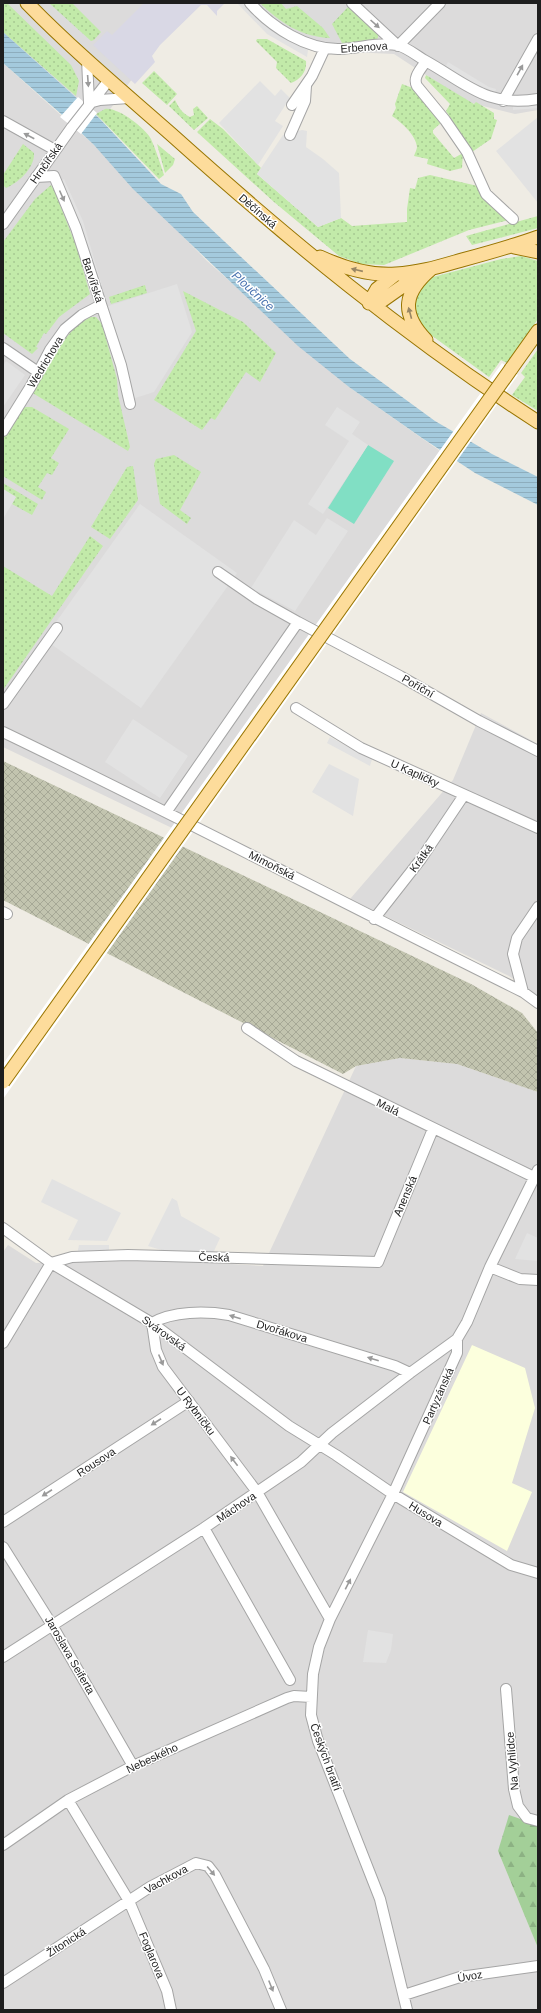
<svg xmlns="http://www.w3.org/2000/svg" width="541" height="2013" font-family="Arial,sans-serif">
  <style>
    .residential { fill: #dcdbdb }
    .education { fill: #fcffdd }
    .construction { fill: url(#construction-cross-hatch) }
    .grass { fill: url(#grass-dots) }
    .forest { fill: url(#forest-firs) }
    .pitch { fill: #81dfc4 }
    .parking { fill: #e2e2e2 }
    .plaza { fill: #d9d8e5 }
    .water { fill: url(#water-rules) }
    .pier { fill: #fff }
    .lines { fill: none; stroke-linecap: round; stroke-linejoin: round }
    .minor-casing { stroke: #a5a5a5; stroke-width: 12 }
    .major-casing { stroke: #987500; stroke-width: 15 }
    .minor { stroke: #fff; stroke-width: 10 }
    .major { stroke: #fddc9b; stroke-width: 13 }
    .major-bridge-casing { stroke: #987500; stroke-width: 15; stroke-linecap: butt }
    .major-bridge { stroke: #fddc9b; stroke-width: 13 }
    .oneway { fill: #9a9a9a }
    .oneway2 { fill: #998663 }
    .labels { text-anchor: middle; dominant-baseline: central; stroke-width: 3; stroke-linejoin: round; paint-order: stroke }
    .street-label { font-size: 11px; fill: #1e1e1e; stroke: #fff }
    .water-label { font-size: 12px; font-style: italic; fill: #4972af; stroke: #fff }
  </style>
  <defs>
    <pattern id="construction-cross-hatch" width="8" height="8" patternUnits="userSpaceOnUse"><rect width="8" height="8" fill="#c2c4af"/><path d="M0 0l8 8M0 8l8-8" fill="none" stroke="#a6a896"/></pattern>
    <pattern id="grass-dots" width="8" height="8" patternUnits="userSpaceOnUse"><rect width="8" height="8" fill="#c2eaa9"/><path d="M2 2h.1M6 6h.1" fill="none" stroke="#a6c891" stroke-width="1.8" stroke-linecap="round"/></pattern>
    <pattern id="forest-firs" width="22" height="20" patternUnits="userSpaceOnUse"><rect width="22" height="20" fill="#a3cf98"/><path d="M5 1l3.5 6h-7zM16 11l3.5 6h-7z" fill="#8cb183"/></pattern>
    <pattern id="water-rules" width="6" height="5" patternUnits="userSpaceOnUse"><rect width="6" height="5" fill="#a4cadd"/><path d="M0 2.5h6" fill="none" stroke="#8dadbd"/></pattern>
  </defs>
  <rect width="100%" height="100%" fill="#efece4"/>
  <!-- residential -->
  <path class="residential" d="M3,3H200L151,53L111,108L100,119L3,32Z
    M246,3H538V110L515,114L467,102L394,54L308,50L295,43Z
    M3,63L94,145L207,261L349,387L440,451L172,828L3,747Z
    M481,713L538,744V996L509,976L350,899L453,780Z
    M400,1058L457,1064L538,1092V1825L498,1851L538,1948V2010H3V1252L8,1245L36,1263L165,1260L263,1266L356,1066Z"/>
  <!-- education -->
  <path class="education" d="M472,1345L525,1368L535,1408L512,1483L532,1492L507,1551L403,1492Z"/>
  <!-- construction -->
  <path class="construction" d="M3,761L471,984L522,1013L538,1033V1092L457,1064L400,1058L356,1066L343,1074L3,900Z"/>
  <!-- grass -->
  <path class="grass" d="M3,3H7L71,65L79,81L76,96L3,32Z
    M49,3H72L101,32L94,40L91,41Z
    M260,3H281L286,9L297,6L323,28L330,38C302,37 280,23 260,3Z
    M348,7L378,33V38L371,42L342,43L332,24Z
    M257,39H267L306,61C307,71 301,79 291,83L276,68L277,62L256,41Z
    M154,71L177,94L167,105L142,83Z
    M426,75L474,104L476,102L494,113V119L497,120L491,139L472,152L446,111L450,104L425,78Z
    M402,84L418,90L442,122L433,130V133L454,158L463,153L462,168L450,171L427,164L428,159L414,156C415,153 417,149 417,147C416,135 401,122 392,116L396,108L395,104Z
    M175,100C179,108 182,113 190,117L194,115L193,109L197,106L208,118L194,130L169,106Z
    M105,109C118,107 145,128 151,139C156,150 160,163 164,175L159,179L96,114Z
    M210,119L223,129L261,168L257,174L318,227L341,218L352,226L407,222V209L410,188L415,189L418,178L430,175L482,187L513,219L469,230L384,265L361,264L339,256L274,202L197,132Z
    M23,144L34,153C35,168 18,183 6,188L3,185V175Z
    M157,144L175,159L173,165L165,173Z
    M51,185L55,192L77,248L90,294L59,317L46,334L44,333L36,347L38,348L32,354L3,333V242L35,199Z
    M538,216V228L472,245L466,236Z
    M521,256L538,261V319L507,363L501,360L489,377L424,330L417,319L414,296L421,286L433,277L501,259Z
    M145,285L147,293L111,304L109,297Z
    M183,291L243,322L276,353L260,382L246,372L215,420L211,418L202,430L154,400L196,331Z
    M91,317H96L102,324L117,379L118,395L130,447L128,451L31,392C36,385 42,379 46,371C59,350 67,328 91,317Z
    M538,349V411L512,395L525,377L521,373Z
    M26,407H32L69,429L51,458L59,463L52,475L47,473L38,487L46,492L42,500L3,476V438L21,409Z
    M174,455L201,472L180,510L191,518L187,524L160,504L154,464L156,459Z
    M133,466L138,500L110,539L91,527L127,467Z
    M3,483L38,504L32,515L12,504L16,497L3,489Z
    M90,536L103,546L3,690V566L52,596Z"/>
  <!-- forest -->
  <path class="forest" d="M509,1815L538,1825V1948L498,1851Z"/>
  <!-- pitch -->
  <path class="pitch" d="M368,445L394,461L354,524L328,508Z"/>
  <!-- parking -->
  <path class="parking" d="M237,3H246L295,43L308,50L307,57L267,34Z
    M448,62L489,87L496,89L495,92L472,82L446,66Z
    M260,81L275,96L281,89L290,98L275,121L283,126L258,165L219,123Z
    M538,104V108L513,110V106Z
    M538,117V203L496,151Z
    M302,130L307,131L306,147L323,159L339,173L341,218L318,227L257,174L283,135Z
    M64,179L83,221L102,286L98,288L60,181Z
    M177,284L192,332L154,392L129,400L102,308Z
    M6,361L25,375L3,407V366Z
    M337,407L360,422L352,434L368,445L323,514L308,504L349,441L325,425Z
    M3,489L16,497L3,519Z
    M140,504L237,573L141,708L44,639Z
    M327,518L348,531L295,611L251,588L294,520L316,535Z
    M133,719L188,756L160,798L105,762Z
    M330,737L372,759L370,766L327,743Z
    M329,764L359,779L353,816L312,792Z
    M52,1179L121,1213L107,1241L68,1240L78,1220L41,1202Z
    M172,1198L177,1201L181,1216L220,1238L213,1253L168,1252L148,1246Z
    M527,1233L538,1238V1261L515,1259Z
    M79,1245H109V1254L77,1255Z
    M368,1630L393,1634L391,1650L386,1663L363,1662Z"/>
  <!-- plaza -->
  <path class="plaza" d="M144,3H225L217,11V16L207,5H201L160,45L152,56L155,62L135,84L93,45L107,31L112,35Z"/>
  <!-- water -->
  <path class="water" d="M3,32L100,119L161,184L181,194L193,212L350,359L435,421L492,454L538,477V505L475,473L422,438L349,387L298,346L133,189L94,145L60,113L3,63Z"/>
  <!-- pier -->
  <path class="pier" d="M78,97L97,113L81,134L60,117Z
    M502,363L518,375L3,1099V1064Z"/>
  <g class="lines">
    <defs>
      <path id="minor" d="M250,3C271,27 308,51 342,49C360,48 379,42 397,45C406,47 416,55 424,60C466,83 486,108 538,99
        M352,3L398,46L440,3
        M87,59L89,103
        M426,61C422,68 412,77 417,86L445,120L467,152L486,194L513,219
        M503,101L538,39
        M89,103L100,100L129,98
        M292,105L312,76L325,48
        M3,121L55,150
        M290,135L305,101L306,86
        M36,177L54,176L76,228L121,365L130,404
        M3,224L72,127L109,80
        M3,348L38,372
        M3,431L31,386L50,350L65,329L82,315L101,305
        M218,572L257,599L298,622L400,676L479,721L538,751
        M3,704L57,628
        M296,708L361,748L538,828
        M3,732C178,816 349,906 523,992L538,1003
        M167,811L298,622
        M3,912L7,914
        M374,919L421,859L464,795
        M523,992L513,954L517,938L538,907
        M247,1028L296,1061L534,1177
        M3,1228L51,1263L152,1323L289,1426L336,1455L393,1494L511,1565L538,1573
        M51,1263L72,1257L128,1255L378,1262L433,1129
        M490,1267L520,1279L538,1280
        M152,1323L156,1350L163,1367L257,1492L330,1619
        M152,1323C173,1311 205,1311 229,1315L395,1366L410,1373
        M3,1343L51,1263
        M3,1522L189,1401
        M204,1528L290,1680
        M3,1547L52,1625L133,1766
        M3,1657L204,1528L301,1462L332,1433L410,1373L457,1339
        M506,1689L514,1789L518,1806L527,1818L538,1821
        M68,1800L129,1901L167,1991L171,2010
        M3,1845L68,1800L133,1766L287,1698L294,1696L311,1697
        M3,1983L150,1887L196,1863L208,1866L215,1875L264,1969L281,2010
        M404,1995L460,1977L538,1966
        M407,2010L380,1899L318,1741L311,1715L313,1674L319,1647L330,1619L393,1494L457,1353V1339L467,1322L490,1267L538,1170"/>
      <path id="major" d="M27,3C73,50 123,92 172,135C289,240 406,337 538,422
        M514,247L538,252
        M320,257C344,268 370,276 396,274C419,273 441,266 462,260C488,253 513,246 538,237
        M369,303L383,300L417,276
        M369,303L377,289L396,274
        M426,340C400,313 404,292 431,269
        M511,369L538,331"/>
    </defs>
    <!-- minor casing -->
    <use href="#minor" class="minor-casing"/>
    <!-- major casing -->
    <use href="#major" class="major-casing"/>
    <!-- minor -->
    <use href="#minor" class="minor"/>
    <!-- major -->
    <use href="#major" class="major"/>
    <defs>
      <path id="major-bridge" d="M3,1082L511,369"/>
    </defs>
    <!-- major-bridge casing -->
    <use href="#major-bridge" class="major-bridge-casing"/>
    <!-- major-bridge -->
    <use href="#major-bridge" class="major-bridge"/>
  </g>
  <!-- one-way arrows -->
  <defs><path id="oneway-solid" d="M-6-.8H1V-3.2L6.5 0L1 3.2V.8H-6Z"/></defs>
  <g class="oneway">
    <use href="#oneway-solid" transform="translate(375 24) rotate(42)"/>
    <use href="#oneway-solid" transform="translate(520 70) rotate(-61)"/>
    <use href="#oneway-solid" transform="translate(88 81) rotate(86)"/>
    <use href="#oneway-solid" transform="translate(29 136) rotate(-152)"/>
    <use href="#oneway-solid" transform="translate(62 196) rotate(66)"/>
    <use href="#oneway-solid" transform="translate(235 1317) rotate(-163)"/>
    <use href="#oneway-solid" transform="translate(373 1359) rotate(-163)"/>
    <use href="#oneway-solid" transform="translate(161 1360) rotate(67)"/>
    <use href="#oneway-solid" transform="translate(156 1422) rotate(147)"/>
    <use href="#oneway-solid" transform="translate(234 1461) rotate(-127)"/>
    <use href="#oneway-solid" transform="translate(47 1493) rotate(147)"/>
    <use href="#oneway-solid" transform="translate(348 1584) rotate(-63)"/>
    <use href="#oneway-solid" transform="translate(211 1871) rotate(50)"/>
    <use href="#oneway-solid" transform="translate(271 1986) rotate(68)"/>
  </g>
  <g class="oneway2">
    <use href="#oneway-solid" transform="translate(357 270) rotate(-167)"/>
    <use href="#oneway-solid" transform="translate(410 313) rotate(-105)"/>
  </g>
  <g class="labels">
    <!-- street labels -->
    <g class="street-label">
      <text transform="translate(364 47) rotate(-4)">Erbenova</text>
      <text transform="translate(46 163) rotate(-55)">Hrnčířská</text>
      <text transform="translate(258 211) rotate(41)">Děčínská</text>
      <text transform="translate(93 280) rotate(72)">Barvířská</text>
      <text transform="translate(45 362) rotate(-59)">Wedrichova</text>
      <text transform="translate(418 686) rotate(30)">Poříční</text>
      <text transform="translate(415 773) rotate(24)">U Kapličky</text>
      <text transform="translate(421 858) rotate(-54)">Krátká</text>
      <text transform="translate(272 865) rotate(27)">Mimoňská</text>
      <text transform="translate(388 1107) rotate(26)">Malá</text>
      <text transform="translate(405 1196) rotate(-67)">Anenská</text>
      <text transform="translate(214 1257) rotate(2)">Česká</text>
      <text transform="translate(282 1331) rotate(17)">Dvořákova</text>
      <text transform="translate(164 1333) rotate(36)">Svárovská</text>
      <text transform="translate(438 1396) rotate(-66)">Partyzánská</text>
      <text transform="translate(196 1411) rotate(53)">U Rybníčku</text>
      <text transform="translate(96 1462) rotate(-33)">Rousova</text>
      <text transform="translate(236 1507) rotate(-34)">Máchova</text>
      <text transform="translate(426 1514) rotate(32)">Husova</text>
      <text transform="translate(70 1655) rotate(60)">Jaroslava Seiferta</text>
      <text transform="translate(326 1757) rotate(70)">Českých bratří</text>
      <text transform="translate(152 1758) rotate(-25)">Nebeského</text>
      <text transform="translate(512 1761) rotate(-95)">Na Vyhlídce</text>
      <text transform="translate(166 1879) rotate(-29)">Vachkova</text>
      <text transform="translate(66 1942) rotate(-33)">Žitonická</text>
      <text transform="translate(152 1955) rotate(67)">Foglarova</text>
      <text transform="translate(470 1976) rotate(-10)">Úvoz</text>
    </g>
    <!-- water labels -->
    <g class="water-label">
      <text transform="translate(253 291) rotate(42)">Ploučnice</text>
    </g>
  </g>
  <!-- border -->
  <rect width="541" height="2013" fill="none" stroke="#1e1e1e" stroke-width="8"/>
</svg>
